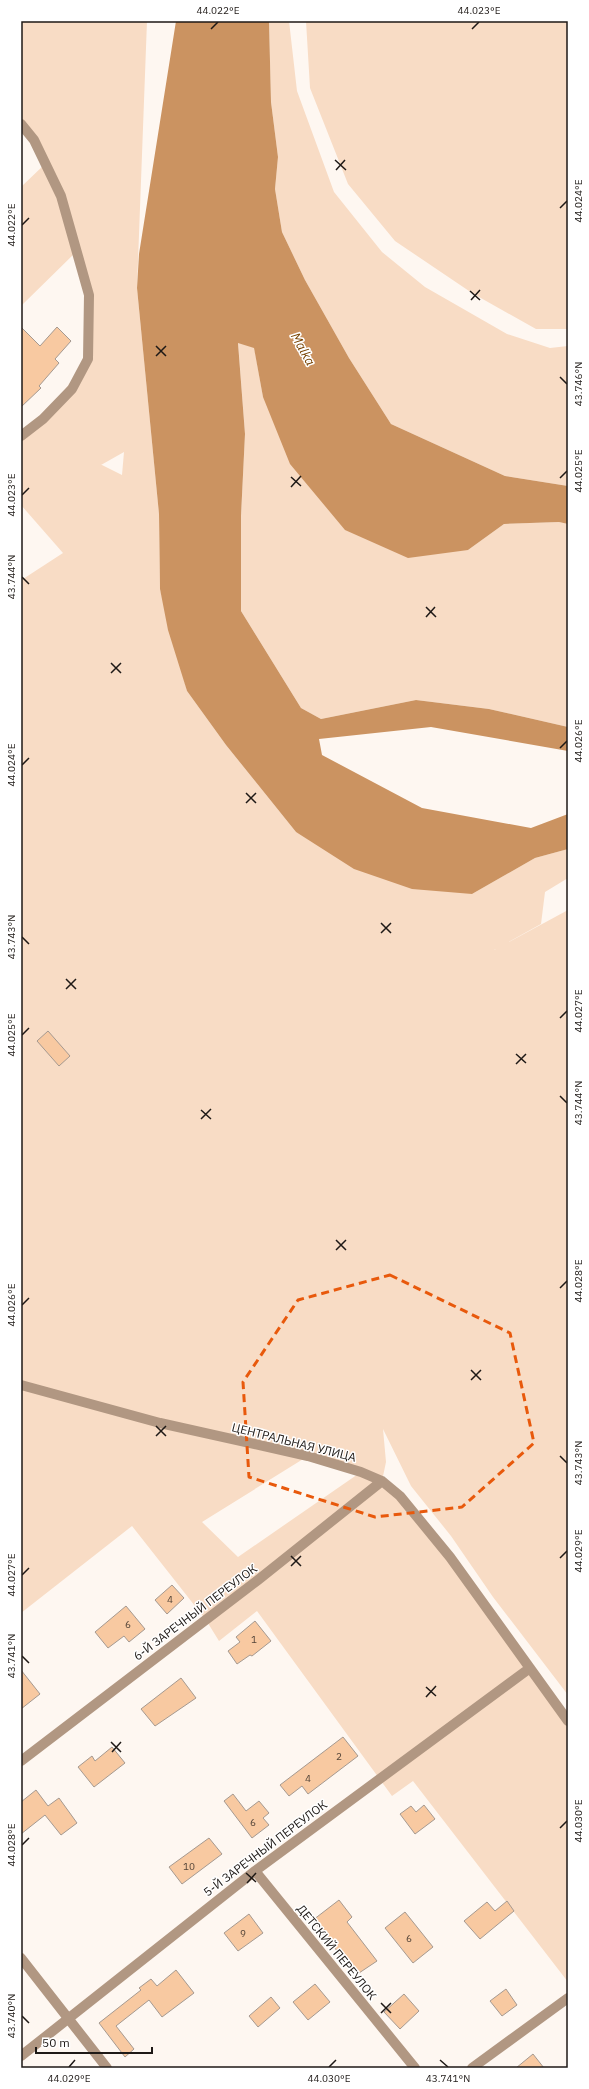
<svg xmlns="http://www.w3.org/2000/svg" width="589" height="2089" font-family="'IBM Plex Sans',sans-serif">
  <style>
    .green { fill: #f8dcc5; fill-rule: evenodd }
    .water { fill: #cb9361 }
    .building { fill: #f8c9a1; stroke: #a59990 }
    .lines { fill: none; stroke-linecap: round; stroke-linejoin: round }
    .minor { stroke: #b19782; stroke-width: 10 }
    .marked { fill: none; stroke: #e8590c; stroke-width: 3; stroke-dasharray: 8 5; stroke-linejoin: round }
    .ticks { fill: none; stroke: #1e1916; stroke-width: 1.5 }
    .labels { text-anchor: middle; dominant-baseline: central; stroke-width: 3; stroke-linejoin: round; paint-order: stroke }
    .number-label { font-size: 10px; fill: #544539 }
    .street-label { font-size: 12px; fill: #1e1916; stroke: #fff }
    .water-label { font-size: 13px; font-style: italic; fill: #774200; stroke: #fff }
    .neatline { fill: none; stroke: #1e1916; stroke-width: 1.5 }
    .ticks-label { font-size: 10px; text-anchor: middle; fill: #1e1916 }
  </style>
  <rect width="100%" height="100%" fill="#fef7f1"/>
  <!-- green -->
  <path class="green" d="M21,21H147L137,288L159,514L160,589L187,691L226,745L296,832L472,894L535,858L568,849V878L545,892L541,924L494,950L568,910V1695L493,1597L451,1536L411,1486L383,1429L386,1462L382,1481L400,1496L568,1721V1982L413,1781L392,1796L257,1611L219,1641L206,1620L132,1526L21,1613V576L23,579L63,553L21,505V436L43,419L88,359L89,295L76,252L21,306V187L45,164L21,124ZM124,452L122,475L102,465H101ZM308,1456L361,1472L238,1557L202,1522Z
    M269,21H289L297,91L334,192L382,252L425,287L507,334L550,348L568,346V486L505,476L391,424L349,358L305,280L282,232L275,189L278,157L271,102Z
    M306,21H568V329H536L472,293L395,241L348,184L310,88Z
    M238,342L254,347L263,397L468,550L504,524L559,522L568,524V727L489,709L416,700L321,719L301,708L241,611V516L245,434Z"/>
  <!-- water -->
  <path class="water" d="M176,21H269L271,102L278,157L275,189L282,232L305,280L349,358L391,424L505,476L568,486V524L559,522L504,524L468,550L408,558L345,530L290,464L263,397L254,348L238,343L245,434L241,516V611L301,708L321,719L416,700L489,709L568,727V751L431,727L319,739L322,755L422,808L531,828L568,814V849L535,858L472,894L412,889L354,869L296,832L226,745L187,691L168,630L160,589L159,514L137,288L139,254Z"/>
  <!-- building -->
  <path class="building" d="M21,327L40,346L57,327L71,341L55,359L59,363L39,386L41,388L21,407Z
    M48,1031L70,1056L59,1066L37,1041Z
    M172,1585L184,1598L167,1614L155,1600Z
    M126,1606L145,1629L129,1642L124,1636L108,1648L95,1632Z
    M255,1621L271,1641L252,1656L250,1655L237,1664L228,1651L240,1642L236,1637Z
    M21,1670L40,1694L21,1709Z
    M181,1678L196,1698L155,1726L141,1709Z
    M343,1737L358,1756L308,1794L302,1786L289,1796L280,1785Z
    M112,1747L125,1763L94,1787L78,1767L92,1756L95,1761Z
    M36,1790L48,1806L59,1798L77,1823L61,1835L45,1815L21,1834V1802Z
    M233,1794L246,1811L259,1801L269,1813L263,1818L269,1825L252,1838L224,1801Z
    M424,1805L435,1819L415,1834L400,1814L411,1806L416,1812Z
    M209,1838L222,1854L182,1884L169,1867Z
    M339,1900L352,1917L347,1922L377,1961L356,1975L343,1955L341,1956L313,1920Z
    M507,1901L514,1911L480,1939L464,1921L487,1902L495,1911Z
    M405,1912L433,1947L413,1963L385,1928Z
    M249,1914L263,1933L238,1951L224,1933Z
    M176,1970L194,1993L162,2017L149,2000L116,2026L134,2049L125,2057L99,2023L141,1990L139,1988L151,1979L157,1986Z
    M315,1984L330,2002L308,2020L293,2002Z
    M506,1989L517,2005L502,2016L490,2001Z
    M404,1994L419,2011L400,2029L384,2012Z
    M271,1997L280,2008L258,2027L249,2016Z
    M533,2054L544,2068H516Z"/>
  <g class="lines">
    <!-- minor -->
    <path class="minor" d="M21,124L34,140L61,196L89,295L88,359L72,389L43,419L21,436
      M21,1385L160,1423L308,1456L361,1472L382,1481L400,1496L450,1557L568,1721
      M21,1761L258,1580L382,1481
      M255,1871L415,2068
      M21,1958L107,2068
      M21,2056L255,1871L530,1668
      M472,2068L568,1998"/>
  </g>
  <!-- marked area -->
  <path class="marked" d="M390,1275L510,1333L534,1443L462,1507L375,1517L249,1477L243,1382L298,1300Z"/>
  <!-- ticks -->
  <path class="ticks" d="M211,29L218,22M472,29L479,22M335,160L346,170M336,170L345,160M560,208L567,201M22,225L29,218M470,291L480,300M471,300L480,290M156,346L166,356M156,356L166,346M560,377L567,384M291,477L301,486M560,478L567,471M291,487L301,476M22,495L29,488M22,577L29,584M426,607L436,617M426,617L435,607M111,663L121,673M111,673L121,663M560,748L567,741M22,765L29,758M246,793L256,803M246,803L256,793M381,923L391,933M381,933L391,923M22,937L29,944M66,979L76,989M66,989L76,979M560,1018L567,1011M22,1035L29,1028M516,1054L526,1063M516,1064L526,1054M560,1096L567,1103M201,1110L211,1119M201,1119L211,1109M336,1240L346,1250M336,1250L346,1240M560,1288L567,1281M22,1305L29,1298M471,1370L481,1380M471,1380L481,1370M156,1426L166,1436M156,1436L166,1426M560,1456L567,1463M291,1556L301,1566M560,1558L567,1551M291,1566L301,1556M22,1575L29,1568M22,1656L29,1663M426,1687L436,1696M426,1697L436,1686M111,1742L121,1752M112,1752L121,1742M560,1828L567,1821M22,1845L29,1838M246,1873L256,1882M247,1883L256,1873M381,2003L391,2013M381,2013L391,2003M22,2016L29,2023M440,2060L448,2067M69,2067L75,2060M329,2067L336,2060"/>
  <g class="labels">
    <!-- number labels -->
    <g class="number-label">
      <text x="170" y="1599">4</text>
      <text x="128" y="1624">6</text>
      <text x="254" y="1639">1</text>
      <text x="339" y="1756">2</text>
      <text x="308" y="1778">4</text>
      <text x="253" y="1822">6</text>
      <text x="189" y="1866">10</text>
      <text x="243" y="1933">9</text>
      <text x="409" y="1938">6</text>
    </g>
    <!-- street labels -->
    <g class="street-label">
      <text transform="translate(294 1442) rotate(14)">ЦЕНТРАЛЬНАЯ УЛИЦА</text>
      <text transform="translate(195 1612) rotate(-37)">6-Й ЗАРЕЧНЫЙ ПЕРЕУЛОК</text>
      <text transform="translate(265 1848) rotate(-37)">5-Й ЗАРЕЧНЫЙ ПЕРЕУЛОК</text>
      <text transform="translate(337 1952) rotate(51)">ДЕТСКИЙ ПЕРЕУЛОК</text>
    </g>
    <!-- water labels -->
    <g class="water-label">
      <text transform="translate(303 349) rotate(61)">Malka</text>
    </g>
  </g>
  <!-- border -->
  <rect width="589" height="2089" fill="none" stroke="#ffffff" stroke-width="44"/>
  <!-- scale -->
  <path d="M36 2047v6h116v-6" fill="none" stroke="#1e1916" stroke-width="2"/>
  <text x="42" y="2047" font-size="12" fill="#1e1916" stroke="#ffffff" stroke-width="3" paint-order="stroke">50 m</text>
  <rect x="22" y="22" width="545" height="2045" class="neatline"/>
  <g class="ticks-label">
    <text x="218" y="14">44.022°E</text>
    <text x="479" y="14">44.023°E</text>
    <text transform="translate(578 201) rotate(-90)" y="4">44.024°E</text>
    <text transform="translate(11 225) rotate(-90)" y="4">44.022°E</text>
    <text transform="translate(578 384) rotate(-90)" y="4">43.746°N</text>
    <text transform="translate(578 471) rotate(-90)" y="4">44.025°E</text>
    <text transform="translate(11 495) rotate(-90)" y="4">44.023°E</text>
    <text transform="translate(11 577) rotate(-90)" y="4">43.744°N</text>
    <text transform="translate(578 741) rotate(-90)" y="4">44.026°E</text>
    <text transform="translate(11 765) rotate(-90)" y="4">44.024°E</text>
    <text transform="translate(11 937) rotate(-90)" y="4">43.743°N</text>
    <text transform="translate(578 1011) rotate(-90)" y="4">44.027°E</text>
    <text transform="translate(11 1035) rotate(-90)" y="4">44.025°E</text>
    <text transform="translate(578 1103) rotate(-90)" y="4">43.744°N</text>
    <text transform="translate(578 1281) rotate(-90)" y="4">44.028°E</text>
    <text transform="translate(11 1305) rotate(-90)" y="4">44.026°E</text>
    <text transform="translate(578 1463) rotate(-90)" y="4">43.743°N</text>
    <text transform="translate(578 1551) rotate(-90)" y="4">44.029°E</text>
    <text transform="translate(11 1575) rotate(-90)" y="4">44.027°E</text>
    <text transform="translate(11 1656) rotate(-90)" y="4">43.741°N</text>
    <text transform="translate(578 1821) rotate(-90)" y="4">44.030°E</text>
    <text transform="translate(11 1845) rotate(-90)" y="4">44.028°E</text>
    <text transform="translate(11 2016) rotate(-90)" y="4">43.740°N</text>
    <text x="69" y="2082">44.029°E</text>
    <text x="329" y="2082">44.030°E</text>
    <text x="448" y="2082">43.741°N</text>
  </g>
</svg>
